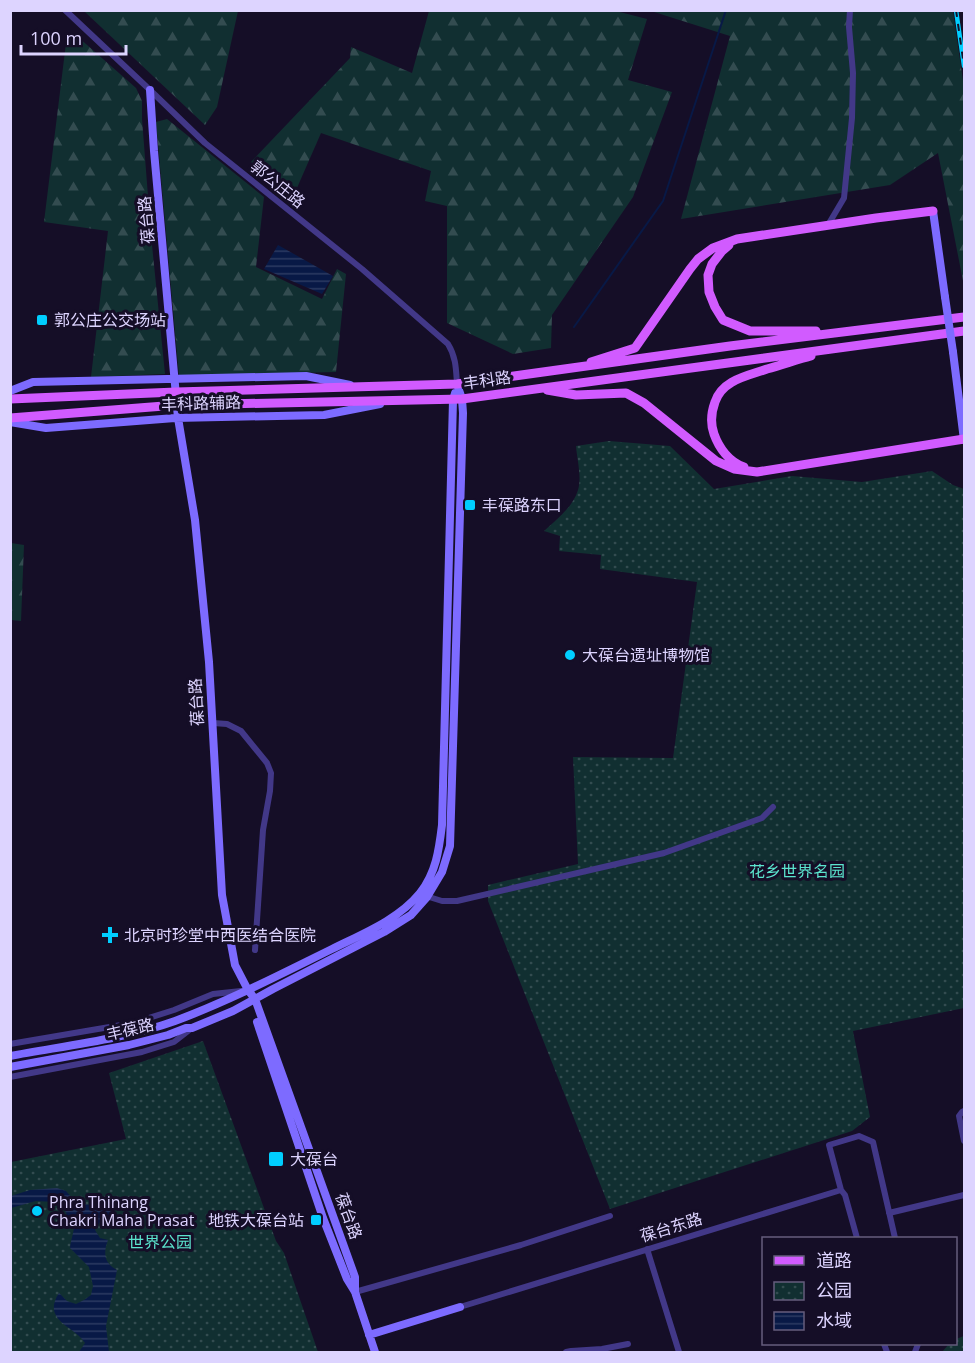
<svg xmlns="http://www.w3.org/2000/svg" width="975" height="1363" font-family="'Open Sans','Noto Sans SC',sans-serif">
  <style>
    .forest { fill: url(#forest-firs) }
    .park { fill: url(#park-dots) }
    .water { fill: url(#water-rules) }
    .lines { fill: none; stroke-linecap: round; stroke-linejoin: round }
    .stream { stroke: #081946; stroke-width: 2 }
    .street { stroke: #423888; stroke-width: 6 }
    .secondary { stroke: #7d6bff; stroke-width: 8 }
    .primary { stroke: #d15bff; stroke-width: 9 }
    .rail-casing { stroke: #00ceff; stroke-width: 4.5 }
    .rail { stroke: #150e27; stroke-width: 2; stroke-dasharray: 7; stroke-linecap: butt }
    .secondary-bridge { stroke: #7d6bff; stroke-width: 8 }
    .poi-dot { fill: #00ceff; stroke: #150e27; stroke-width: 2 }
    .labels { text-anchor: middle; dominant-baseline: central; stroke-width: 6; stroke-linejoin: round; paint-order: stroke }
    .street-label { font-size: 16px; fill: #ddd4ff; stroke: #150e27 }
    .poi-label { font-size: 16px; fill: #ddd4ff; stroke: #150e27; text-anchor: start }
    .park-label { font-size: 16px; fill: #5be4ce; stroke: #150e27 }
  </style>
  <defs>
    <pattern id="forest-firs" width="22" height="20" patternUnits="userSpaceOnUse" patternTransform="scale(1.5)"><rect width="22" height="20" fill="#112f31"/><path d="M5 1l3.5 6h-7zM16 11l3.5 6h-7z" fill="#334c50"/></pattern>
    <pattern id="park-dots" width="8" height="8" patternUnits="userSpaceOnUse" patternTransform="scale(1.5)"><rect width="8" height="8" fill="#112f31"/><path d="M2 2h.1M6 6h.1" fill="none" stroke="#334c50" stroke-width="1.8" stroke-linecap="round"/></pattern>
    <pattern id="water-rules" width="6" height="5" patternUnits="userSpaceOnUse" patternTransform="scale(1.5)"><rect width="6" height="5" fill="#081946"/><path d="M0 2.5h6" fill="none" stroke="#2c3a62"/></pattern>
  </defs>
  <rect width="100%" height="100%" fill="#150e27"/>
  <!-- forest -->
  <path class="forest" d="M612,10L647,19L628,80L672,92L633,197L552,315L551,348L513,354L447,323V206L425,201L431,171L321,133L293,197L251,162L350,58L351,47L412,73L429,11Z
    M84,11H238L217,107L205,125Z
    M651,11H953L964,88V286L938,153L890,185L681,219L730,36Z
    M67,35L78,37L136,88L142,101V119L151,235L165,374L91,377L108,231L44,222Z
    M167,119L264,197L256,267L322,299L337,269L346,274L336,372L179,376L156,122Z
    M11,543L24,545L21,621L11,620Z"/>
  <!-- park -->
  <path class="park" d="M609,441L670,446L714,489L792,476L862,482L932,471L953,485L964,489V1008L853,1031L870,1117L852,1131L610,1209L488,901V885L578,864L573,757L673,758L697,582L600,569L601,555L559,551L560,536L544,531C557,519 573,507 578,490C582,477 577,459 576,446Z
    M203,1041L276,1241L284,1253L318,1352H11V1162L126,1139L109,1073Z
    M964,1336V1352H942L949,1344H956V1339Z"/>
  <!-- water -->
  <path class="water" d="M278,245L333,276L322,294L264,269Z
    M57,1188L66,1191L72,1198L88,1205C108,1196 111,1211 118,1227L100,1222L95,1230L100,1238L108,1240C103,1253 104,1263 117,1270L106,1326L109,1352H79L85,1343C75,1326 41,1321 59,1293L67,1301L76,1304L84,1300L91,1295L93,1286L89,1267L70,1248C71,1238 75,1231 74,1221L67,1215L63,1206L55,1202L36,1201L11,1208V1196L30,1190Z"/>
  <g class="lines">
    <!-- stream -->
    <path class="stream" d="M574,327L663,201L726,10"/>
    <!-- street -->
    <path class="street" d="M65,10L150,90L205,143L362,269L448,344C456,357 456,369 457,384
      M828,225L844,198L852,118L853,73L849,27L850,10
      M213,723L227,724L241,731L267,763L271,773L270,791L263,830L255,950
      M426,896L442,901H457L664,853L762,818L773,807
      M10,1044L133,1023L174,1010L213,994L241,991
      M10,1077L142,1052L174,1042L192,1028
      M964,1111L962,1112L959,1116L964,1141
      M841,1190L829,1145L859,1136L873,1142L895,1238
      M889,1213L964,1195
      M647,1249L679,1352
      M355,1292L521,1245L610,1216
      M460,1307L841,1190L845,1195L857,1238
      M884,1344L887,1352
      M566,1352L571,1351L602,1349L628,1344
      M915,1352L918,1344"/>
    <!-- secondary -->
    <path class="secondary" d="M150,90L154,151L178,418L195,520L209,662L222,895L235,965L248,990L255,999L355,1277V1292
      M933,211L945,297
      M953,352L964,440
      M10,391L33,382L306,376L350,385
      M10,422L46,428L175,418L324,415L380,404
      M257,1022L323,1218L347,1279L355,1292L375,1352
      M10,1056C63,1046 125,1039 175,1021C229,1001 281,974 332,949C362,934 398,920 420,893C436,873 439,850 442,825L453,400L455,393
      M10,1067L129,1045L168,1035L186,1028H192L233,1011L273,989L384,932L411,915L427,897L442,872L450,846L463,413L462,399L457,384
      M369,1335L460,1307"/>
    <!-- primary -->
    <path class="primary" d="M729,245L722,251L712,264L708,275L709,292L715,307L723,320L750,331H816
      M591,362L635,348L690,269L698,259L713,248L737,239L876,218L933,211
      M547,390L576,395L626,393L644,403L716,461L734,469L757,472L964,439
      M10,399L176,392L457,384L730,346L964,317
      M10,418L177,405L462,399L964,331
      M744,467C729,462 719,448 714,434C710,423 711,413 715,402C722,380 747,376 767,369C782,365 796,360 811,356"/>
    <defs>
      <path id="rail" d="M956,10L964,66"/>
    </defs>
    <!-- rail casing -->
    <use href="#rail" class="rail-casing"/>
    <!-- rail -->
    <use href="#rail" class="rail"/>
    <!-- secondary-bridge -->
    <path class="secondary-bridge" d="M945,297L953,352"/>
  </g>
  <!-- markers -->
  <g class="poi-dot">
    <rect x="36" y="314" width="12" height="12" rx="3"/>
    <rect x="464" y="499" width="12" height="12" rx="3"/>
    <circle cx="570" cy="655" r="6"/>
    <path d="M107 926h6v6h6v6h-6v6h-6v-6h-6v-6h6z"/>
    <rect x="268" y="1151" width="16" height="16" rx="3"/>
    <circle cx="37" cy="1211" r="6"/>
    <rect x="310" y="1214" width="12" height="12" rx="3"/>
  </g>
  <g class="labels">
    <!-- street labels -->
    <g class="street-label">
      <text transform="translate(278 184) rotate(39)">郭公庄路</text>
      <text transform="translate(146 220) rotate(-95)">葆台路</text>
      <text transform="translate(487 380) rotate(-8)">丰科路</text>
      <text transform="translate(201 403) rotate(-2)">丰科路辅路</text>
      <text transform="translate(196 702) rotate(-93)">葆台路</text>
      <text transform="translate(130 1029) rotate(-13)">丰葆路</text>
      <text transform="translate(349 1216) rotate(70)">葆台路</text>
      <text transform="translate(671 1227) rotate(-17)">葆台东路</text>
    </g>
    <!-- poi labels -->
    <g class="poi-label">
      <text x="54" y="320">郭公庄公交场站</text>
      <text x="482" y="505">丰葆路东口</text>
      <text x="582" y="655">大葆台遗址博物馆</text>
      <text x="124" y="935">北京时珍堂中西医结合医院</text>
      <text x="290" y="1159">大葆台</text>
      <text x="49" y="1202">Phra Thinang<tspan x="49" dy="18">Chakri Maha Prasat</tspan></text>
      <text x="304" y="1220" text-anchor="end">地铁大葆台站</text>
    </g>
    <!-- park labels -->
    <g class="park-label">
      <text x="797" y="871">花乡世界名园</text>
      <text x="160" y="1242">世界公园</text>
    </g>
  </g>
  <!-- border -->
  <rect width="975" height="1363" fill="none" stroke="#ddd4ff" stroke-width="24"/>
  <!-- legend -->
  <rect x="762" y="1237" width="195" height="108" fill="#150e27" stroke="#655d7d" stroke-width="1.5"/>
  <rect x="774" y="1256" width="30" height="9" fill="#d15bff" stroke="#655d7d" stroke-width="1.5"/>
  <text x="816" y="1267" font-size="18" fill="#ddd4ff">道路</text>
  <rect x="774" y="1282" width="30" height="18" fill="url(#park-dots)" stroke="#655d7d" stroke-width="1.5"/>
  <text x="816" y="1297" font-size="18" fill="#ddd4ff">公园</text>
  <rect x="774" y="1312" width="30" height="18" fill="url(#water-rules)" stroke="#655d7d" stroke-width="1.5"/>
  <text x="816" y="1327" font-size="18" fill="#ddd4ff">水域</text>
  <!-- scale -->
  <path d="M21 45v9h105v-9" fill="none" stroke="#ddd4ff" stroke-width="3"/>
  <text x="30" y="45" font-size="18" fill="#ddd4ff" stroke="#150e27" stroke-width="4.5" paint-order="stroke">100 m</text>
</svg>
